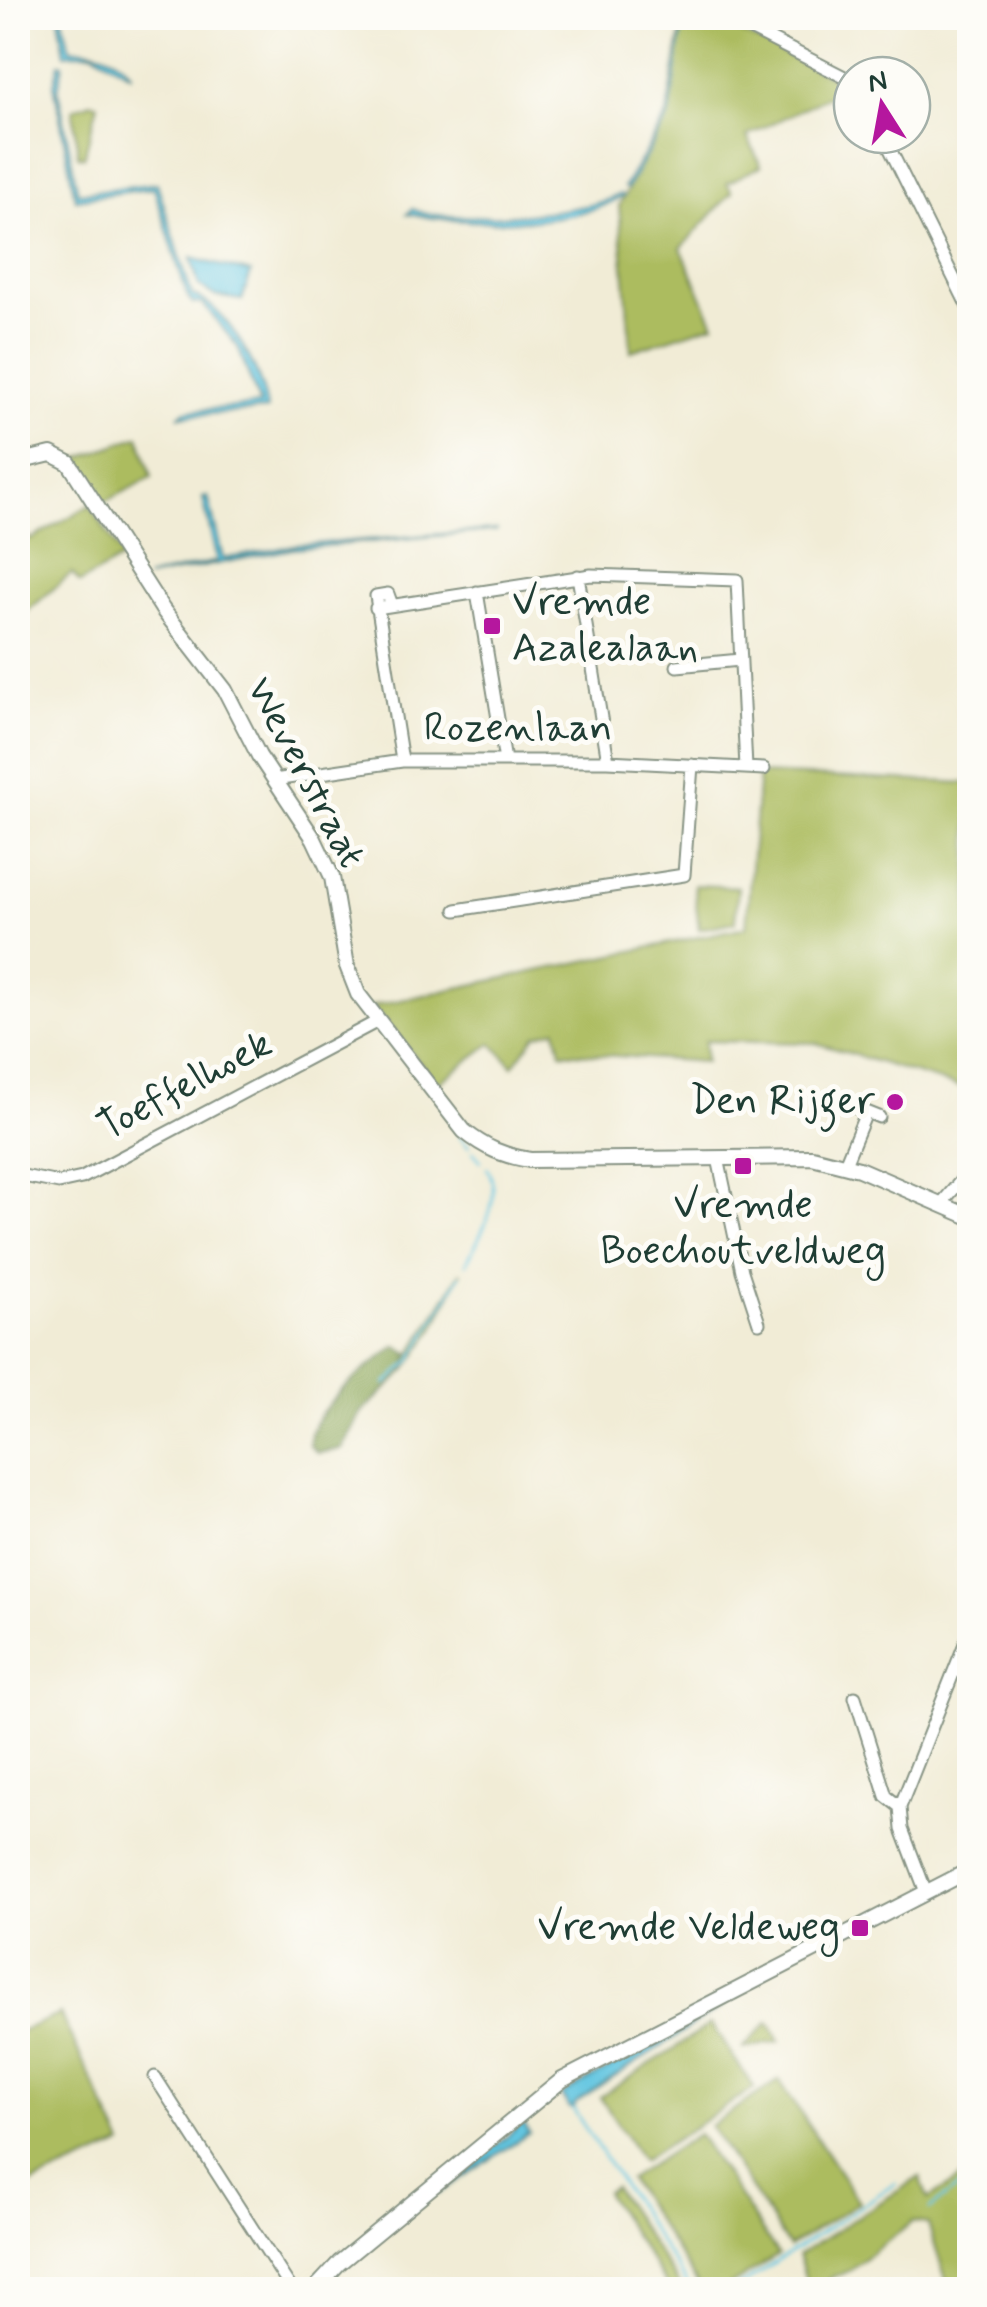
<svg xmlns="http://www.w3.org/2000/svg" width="987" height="2307" font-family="Mynerve,sans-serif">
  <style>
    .green { fill: #acbc5e; stroke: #667c49; stroke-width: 2.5 }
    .forest { fill: #89a455; stroke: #547044; stroke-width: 2.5 }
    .water { fill: #63c6e1; stroke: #41828a; stroke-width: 2.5 }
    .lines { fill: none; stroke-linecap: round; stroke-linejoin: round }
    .stream { stroke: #63c6e1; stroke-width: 2.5 }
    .minor-casing { stroke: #889485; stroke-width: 15 }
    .tertiary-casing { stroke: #889485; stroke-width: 18 }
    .minor { stroke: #fff; stroke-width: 11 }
    .tertiary { stroke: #fff; stroke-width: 14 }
    .poi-dot { fill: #b5179e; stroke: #fdfcf7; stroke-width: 4 }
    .labels { text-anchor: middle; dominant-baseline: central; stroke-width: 10; stroke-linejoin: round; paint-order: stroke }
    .poi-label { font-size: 40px; fill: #1f3d34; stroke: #fdfcf7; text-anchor: end }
    .street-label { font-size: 40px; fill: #1f3d34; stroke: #fdfcf7 }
  </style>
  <rect width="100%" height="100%" fill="#fdfcf7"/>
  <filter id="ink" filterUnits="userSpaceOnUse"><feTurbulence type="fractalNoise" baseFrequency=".01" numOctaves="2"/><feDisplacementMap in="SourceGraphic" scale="20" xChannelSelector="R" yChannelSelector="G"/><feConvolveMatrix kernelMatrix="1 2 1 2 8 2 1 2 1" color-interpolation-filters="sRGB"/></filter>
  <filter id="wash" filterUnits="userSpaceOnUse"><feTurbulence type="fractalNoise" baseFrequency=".0048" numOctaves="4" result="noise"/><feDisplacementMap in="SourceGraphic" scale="40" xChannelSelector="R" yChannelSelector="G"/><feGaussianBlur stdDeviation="2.25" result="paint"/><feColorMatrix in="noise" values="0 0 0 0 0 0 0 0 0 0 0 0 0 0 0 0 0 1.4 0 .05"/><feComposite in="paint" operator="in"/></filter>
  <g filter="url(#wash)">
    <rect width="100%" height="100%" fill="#f1ecd6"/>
    <!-- green -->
    <path class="green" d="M683,18H711L844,83V88L747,136L761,166L727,183L732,192L681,248L714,324L631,351L619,206L667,115Z
      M91,102L98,104L84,157L78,156L73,109Z
      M139,436L152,477L101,504L75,460Z
      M90,505L123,558L80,583L72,573L18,619V517L30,540Z
      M759,774L969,783V1090L816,1043L705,1041V1062L561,1052L556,1029L536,1035L513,1066L492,1043L437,1084L372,1006L746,927Z
      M694,885L738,887L735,922L699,929Z
      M461,1272L432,1332L406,1370L408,1359Z
      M60,2014L123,2145L18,2190V2032Z
      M769,2022L780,2041L743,2049L744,2047Z
      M711,2024L754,2088L642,2161L600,2097Z
      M779,2080L859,2202L789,2247L710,2126Z
      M698,2134L778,2255L725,2289H701L629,2179Z
      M969,2173V2289H949L928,2224L913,2222L848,2271L809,2289L798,2255L920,2177L928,2199Z
      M614,2187L682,2289H669L605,2192Z"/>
    <!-- forest -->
    <path class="forest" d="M397,1346L409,1353L406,1370L361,1413L342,1449L318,1453L310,1446C306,1412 371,1364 397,1346Z"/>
    <!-- water -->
    <path class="water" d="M59,18H63L70,49C95,47 120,55 132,75L93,52L65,54Z
      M682,31L670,115L627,189L624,187L667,116Z
      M59,63L63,64L58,89L78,193L157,183L192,295C225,304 264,374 267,410L178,416L186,411L260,405L238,347L203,304L192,303L187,295L154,188L75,199L54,84Z
      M620,194L624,196C567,228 470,225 407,214L413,209C444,225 589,214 620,194Z
      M191,258L251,273L242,300L215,296L199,286Z
      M208,497L223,559L298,545L498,530L292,549L146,578L217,561L203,498Z
      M725,2004L575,2103L573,2109L569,2108L561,2095Z
      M524,2123L529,2133L438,2194L523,2123Z"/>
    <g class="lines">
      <!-- stream -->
      <path class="stream" d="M716,18L725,22
        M681,31L683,18
        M460,1136L469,1147
        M500,1144L534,1150L627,1151
        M473,1152L481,1161
        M466,1264C479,1237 505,1198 487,1168
        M386,1384L411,1361L460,1275
        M573,2109L691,2290
        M930,2209L970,2178
        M734,2290L896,2183"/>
    </g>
  </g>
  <g filter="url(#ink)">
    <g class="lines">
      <defs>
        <path id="minor" d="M729,18L852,81
          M883,135L970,311
          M578,576L608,761
          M477,592L505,761
          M392,605L388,594L376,596L402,761
          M376,608L591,575L737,580L746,768
          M677,666L740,660
          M274,780L402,761H608L764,769
          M456,910L684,875L692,765
          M839,1101L879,1117
          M718,1158L742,1271L759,1323
          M845,1164L866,1113
          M18,1175L59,1183L82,1178L378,1021
          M941,1204L970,1170
          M855,1697L886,1796L900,1807
          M926,1892L902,1829L900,1807L970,1631
          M155,2077L292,2290"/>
        <path id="tertiary" d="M18,462L51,454L69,463L163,610L225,690L259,756L314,839L332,877L347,966L358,994L464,1131C485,1148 504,1156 530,1160L812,1157L859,1169L970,1217
          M314,2290L339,2263L562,2080L970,1870"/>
      </defs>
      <!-- minor casing -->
      <use href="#minor" class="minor-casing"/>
      <!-- tertiary casing -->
      <use href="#tertiary" class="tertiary-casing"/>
      <!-- minor -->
      <use href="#minor" class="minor"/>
      <!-- tertiary -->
      <use href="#tertiary" class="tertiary"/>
    </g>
  </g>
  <!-- markers -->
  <g class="poi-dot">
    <rect x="482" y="616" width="20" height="20" rx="5"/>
    <circle cx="895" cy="1102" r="10"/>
    <rect x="733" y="1156" width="20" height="20" rx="5"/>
    <rect x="850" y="1918" width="20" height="20" rx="5"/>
  </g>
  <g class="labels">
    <!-- poi labels -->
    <g class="poi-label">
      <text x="512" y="603" text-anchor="start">Vremde<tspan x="512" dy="46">Azalealaan</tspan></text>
      <text x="875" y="1102">Den Rijger</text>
      <text x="743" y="1206" text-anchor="middle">Vremde<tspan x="743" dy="46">Boechoutveldweg</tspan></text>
      <text x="840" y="1928">Vremde Veldeweg</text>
    </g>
    <!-- street labels -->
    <g class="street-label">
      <text x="518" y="729">Rozenlaan</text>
      <text transform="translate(305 773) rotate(62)">Weverstraat</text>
      <text transform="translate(185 1086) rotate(-28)">Toeffelhoek</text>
    </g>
  </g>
  <!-- margin -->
  <rect width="987" height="2307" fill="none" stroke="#fdfcf7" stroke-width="60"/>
  <!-- north arrow -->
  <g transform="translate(882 105) rotate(349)"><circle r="48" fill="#fdfcf7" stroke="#a4b0a9" stroke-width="2.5"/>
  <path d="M0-8L18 38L0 25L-18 38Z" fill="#b5179e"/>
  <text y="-15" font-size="28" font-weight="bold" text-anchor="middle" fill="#1f3d34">N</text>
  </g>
</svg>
